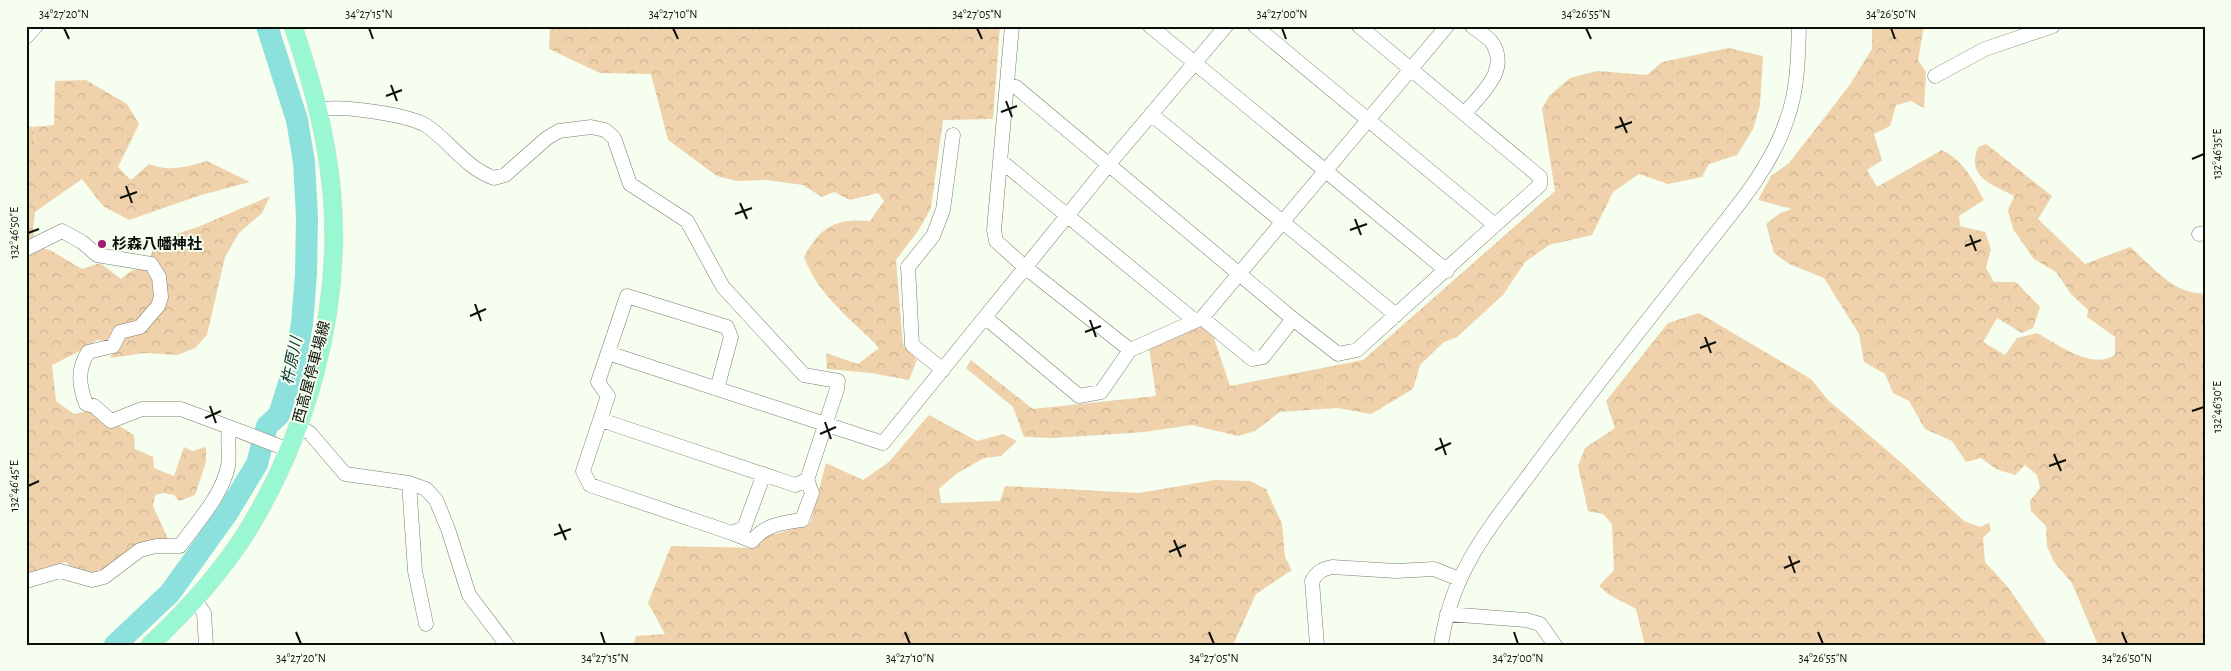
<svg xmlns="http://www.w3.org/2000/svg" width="2231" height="671" font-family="'Alegreya Sans','Noto Sans JP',sans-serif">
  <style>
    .grass { fill: url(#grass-dots) }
    .forest { fill: url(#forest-crowns) }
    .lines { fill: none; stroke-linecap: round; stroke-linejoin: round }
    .river { stroke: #8ce1dd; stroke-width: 22 }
    .minor-casing { stroke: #777f72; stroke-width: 15 }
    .major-casing { stroke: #ddd; stroke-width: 19 }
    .minor { stroke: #fff; stroke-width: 14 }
    .major { stroke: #99f8d1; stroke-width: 18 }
    .ticks { fill: none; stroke: #0b0e09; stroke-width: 2 }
    .poi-dot { fill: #9f1c6e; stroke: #f5feef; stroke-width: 2 }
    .labels { text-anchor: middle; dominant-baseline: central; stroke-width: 4; stroke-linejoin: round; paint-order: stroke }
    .poi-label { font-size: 15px; font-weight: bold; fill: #0b0e09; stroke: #f5feef; text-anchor: start }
    .street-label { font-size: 15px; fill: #0b0e09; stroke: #f5feef }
    .water-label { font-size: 16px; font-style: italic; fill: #0a3533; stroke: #f5feef }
    .neatline { fill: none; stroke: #0b0e09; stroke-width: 2 }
    .ticks-label { font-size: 12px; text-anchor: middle; fill: #0b0e09 }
  </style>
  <defs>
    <pattern id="grass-dots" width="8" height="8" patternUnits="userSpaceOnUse" patternTransform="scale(1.25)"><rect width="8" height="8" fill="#efd2ab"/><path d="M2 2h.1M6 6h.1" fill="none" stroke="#ccb392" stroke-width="1.8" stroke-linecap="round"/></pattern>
    <pattern id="forest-crowns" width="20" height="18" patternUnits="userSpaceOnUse" patternTransform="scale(1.25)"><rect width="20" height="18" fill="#efd2ab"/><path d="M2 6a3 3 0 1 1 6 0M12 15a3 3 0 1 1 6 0" fill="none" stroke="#ccb392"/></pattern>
  </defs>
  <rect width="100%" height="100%" fill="#f5feef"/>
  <!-- grass -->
  <path class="grass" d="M26,125L32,127L38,149H26Z"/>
  <!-- forest -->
  <path class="forest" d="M550,26H1000L993,119L943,120L931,208L918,231L896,260L903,345L917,360L909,380L871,373L827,369L826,353L858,364L879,348C850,317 820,298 804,257C820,226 837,218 870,221L884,201L878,193L850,200L834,192L822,197L803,185L766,180L737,181L717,176L668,140L651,74L600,73L549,49Z
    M1872,26H1924L1918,60L1926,72L1924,108L1911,101L1896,105L1890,126L1874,134L1882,160L1867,170L1877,187L1942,150C1964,161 1973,180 1984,200L1959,216L1960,226L1985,232L1991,249L1986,268L1994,282H2016L2040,307L2033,328L2022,333L1997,318L1983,342L2005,355L2017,338L2037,333C2059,345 2091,370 2115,355V337L2087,317L2088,310L2071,294L2056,272L2034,259L2013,229L2008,211L2014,196C1991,184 1966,177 1978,147L1986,144L2052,196L2038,219L2085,264L2130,247C2150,264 2176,297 2205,293V645H2098L2072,583L2054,562L2047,546L2046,526L2031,511L2030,501L2040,488L2037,475L2025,465L2015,475L1996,469L1981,458L1966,462L1952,441L1925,429L1909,401L1893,393L1885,374L1864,362L1859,334L1824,278L1789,264L1774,253L1766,224L1780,213L1792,209L1758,200L1771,176L1789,163L1849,86L1872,49Z
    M1728,48L1763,56L1760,105L1753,129L1737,155L1709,164L1702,177L1668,184L1639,174L1613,192L1592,235L1549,245L1525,262L1503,295L1457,337L1444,342L1420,365L1413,389L1371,414L1337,408L1280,412L1255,431L1238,436L1192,425L1144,432L1055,438L1024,437L1013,407L966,368L971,360L1033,409L1156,396L1149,347L1202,325L1214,338L1230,386L1363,360L1555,191L1542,109L1549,96L1570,78L1597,71L1647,75L1662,62Z
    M86,80L127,104L139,124L118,167L131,180L149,164C170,172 186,167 207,161L250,182L201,195L129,220L103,206L82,179L35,212L33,230L35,240L26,246V149H38L32,127L54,125L55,81Z
    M270,196L262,213L239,233L225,257L207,335L195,348L177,355L145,353L110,358L122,335L141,331L163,276L159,263L149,258L158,240L198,227Z
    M38,247L50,250L82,269L100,263L121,279C131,270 134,267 147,270L157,290L153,309L109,341L97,340L82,350L52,365L56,401L74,414L94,410L134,435L135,449L153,457L154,468L174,476L184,447L192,451L206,447V462L195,495L179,501L174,495L163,493L155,495L153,506L169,541C160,542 145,540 137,544C114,558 94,591 66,562L46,567L26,575V255Z
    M1699,313L1811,379L1828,400L1904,465L1964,521L1980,527L1989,523L1991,530L1983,538L1985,562L2007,586L2048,645H1645L1636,609L1608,594L1599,586L1614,570L1612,524L1603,514L1588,511L1578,466L1585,448L1615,428L1606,401L1668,323Z
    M929,415L977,441L1003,434L1017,441L1001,456L984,458L956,474L939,489L941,503L1000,501L1005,486L1139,493L1215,480L1250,481L1266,489L1282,524L1285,557L1292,570L1256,594L1233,645H633L636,636L665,634L648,603L671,546L754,548L768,536L810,524L826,463L863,480L889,462Z"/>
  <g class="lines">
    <!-- river -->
    <path class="river" d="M115,645L170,593L228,512L257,464L267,426L279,415L294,367L302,324L306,274L307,217L304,162L297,120L267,26"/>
    <defs>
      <path id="minor" d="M1012,26L994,230L996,241L1026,268L1130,350
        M1150,26L1447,271
        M1359,26L1540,177V185L1495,225
        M26,37L36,26
        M1935,76L1985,49L2053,26
        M1007,85L1016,87L1293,319L1338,354L1357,350L1495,225L1255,26
        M318,110C338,104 410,115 427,126C451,143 466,168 494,178L505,175L547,138L559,131L591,127L605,130L614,138L630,184L687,221L723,287L804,375L838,381L837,389L807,480L795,485L601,420
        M1465,113C1482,93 1511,69 1491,41C1486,36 1478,31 1472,26
        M1151,114L1396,315
        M1001,161L1194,320
        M2199,234L2205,233
        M26,249L62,231L82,242L97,255L151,264L159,277L161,297L158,306L140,327L120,332L113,346L88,352C77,370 79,385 86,404L94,406L111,421L142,409H181L229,427
        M986,318L1079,396L1101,392L1130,350L1202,318L1447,26
        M1202,318L1252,359L1263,357L1293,319
        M608,353L883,443L1109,164L1226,26
        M943,370L912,345L908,267L933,236L943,210L953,135
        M717,389L731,337L727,327L627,296L598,382L608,396L583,471L590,485L732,533L744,528L764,474
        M298,426L310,433L345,474L409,483L426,489L436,500L448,529L469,595L507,645
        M409,483L415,571L426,624
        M732,533L752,541C766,524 782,523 802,520L812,493L807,480
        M26,581L60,571L92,580L104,577L140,550L156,546H180C197,522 222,496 228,466C230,454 227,440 229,427L289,450
        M194,599L204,613L206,645
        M1447,614L1526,620L1540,624L1555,645
        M1317,645L1312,581C1317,572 1322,569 1332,567L1396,571L1434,569L1459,579
        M1441,645C1451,575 1485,533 1526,479C1580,405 1638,333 1694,261C1728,217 1770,172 1787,119C1798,89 1798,58 1799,26"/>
      <path id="major" d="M150,645C185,612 220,574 246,533C307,434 342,312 332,195C327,136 312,82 293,26"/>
    </defs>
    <!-- minor casing -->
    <use href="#minor" class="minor-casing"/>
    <!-- major casing -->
    <use href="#major" class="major-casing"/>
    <!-- minor -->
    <use href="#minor" class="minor"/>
    <!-- major -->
    <use href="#major" class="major"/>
  </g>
  <!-- ticks -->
  <path class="ticks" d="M64,28L69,39M369,28L373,39M673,28L678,39M977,28L982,39M1282,28L1286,39M1586,28L1591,39M1891,28L1895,39M391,85L397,101M386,96L402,90M1006,101L1012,117M1001,112L1017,106M1620,117L1627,133M1615,128L1632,122M2192,159L2204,154M126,186L132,203M120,198L137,192M740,203L747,219M735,214L752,208M1355,219L1361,235M1350,230L1367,224M28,233L39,229M1970,235L1976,251M1965,246L1981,240M475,304L481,321M470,316L486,309M1090,320L1096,337M1085,332L1101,326M1705,337L1711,353M1700,348L1716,342M210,406L216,423M2192,411L2204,407M205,418L221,411M825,422L831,439M820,434L836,427M1440,438L1446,455M1435,450L1451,443M2054,454L2061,471M2049,466L2066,460M28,486L39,481M559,524L566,540M554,535L571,529M1174,540L1181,557M1169,552L1186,545M1789,556L1795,573M1784,568L1800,561M296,632L301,644M601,632L605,644M905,632L910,644M1209,632L1214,644M1514,632L1518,644M1818,632L1823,644M2122,632L2127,644"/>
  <!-- markers -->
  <circle class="poi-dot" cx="102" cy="244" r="5"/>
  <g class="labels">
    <!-- poi labels -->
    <g class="poi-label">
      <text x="112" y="244">杉森八幡神社</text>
    </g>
    <!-- street labels -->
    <g class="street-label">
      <text transform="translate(312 372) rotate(-75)">西高屋停車場線</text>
    </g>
    <!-- water labels -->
    <g class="water-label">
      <text transform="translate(292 361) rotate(-78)">杵原川</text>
    </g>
  </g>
  <!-- border -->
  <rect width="2231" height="671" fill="none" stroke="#f5feef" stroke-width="55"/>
  <rect x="28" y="28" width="2176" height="616" class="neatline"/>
  <g class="ticks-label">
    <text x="64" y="18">34°27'20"N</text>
    <text x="369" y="18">34°27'15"N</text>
    <text x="673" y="18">34°27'10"N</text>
    <text x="977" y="18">34°27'05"N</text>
    <text x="1282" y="18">34°27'00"N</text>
    <text x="1586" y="18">34°26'55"N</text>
    <text x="1891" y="18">34°26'50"N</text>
    <text transform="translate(2217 154) rotate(-90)" y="4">132°46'35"E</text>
    <text transform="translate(14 233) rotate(-90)" y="4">132°46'50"E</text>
    <text transform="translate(2217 407) rotate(-90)" y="4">132°46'30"E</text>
    <text transform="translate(14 486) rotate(-90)" y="4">132°46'45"E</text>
    <text x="301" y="662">34°27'20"N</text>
    <text x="605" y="662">34°27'15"N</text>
    <text x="910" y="662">34°27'10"N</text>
    <text x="1214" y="662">34°27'05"N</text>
    <text x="1518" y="662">34°27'00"N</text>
    <text x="1823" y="662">34°26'55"N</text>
    <text x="2127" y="662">34°26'50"N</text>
  </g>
</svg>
